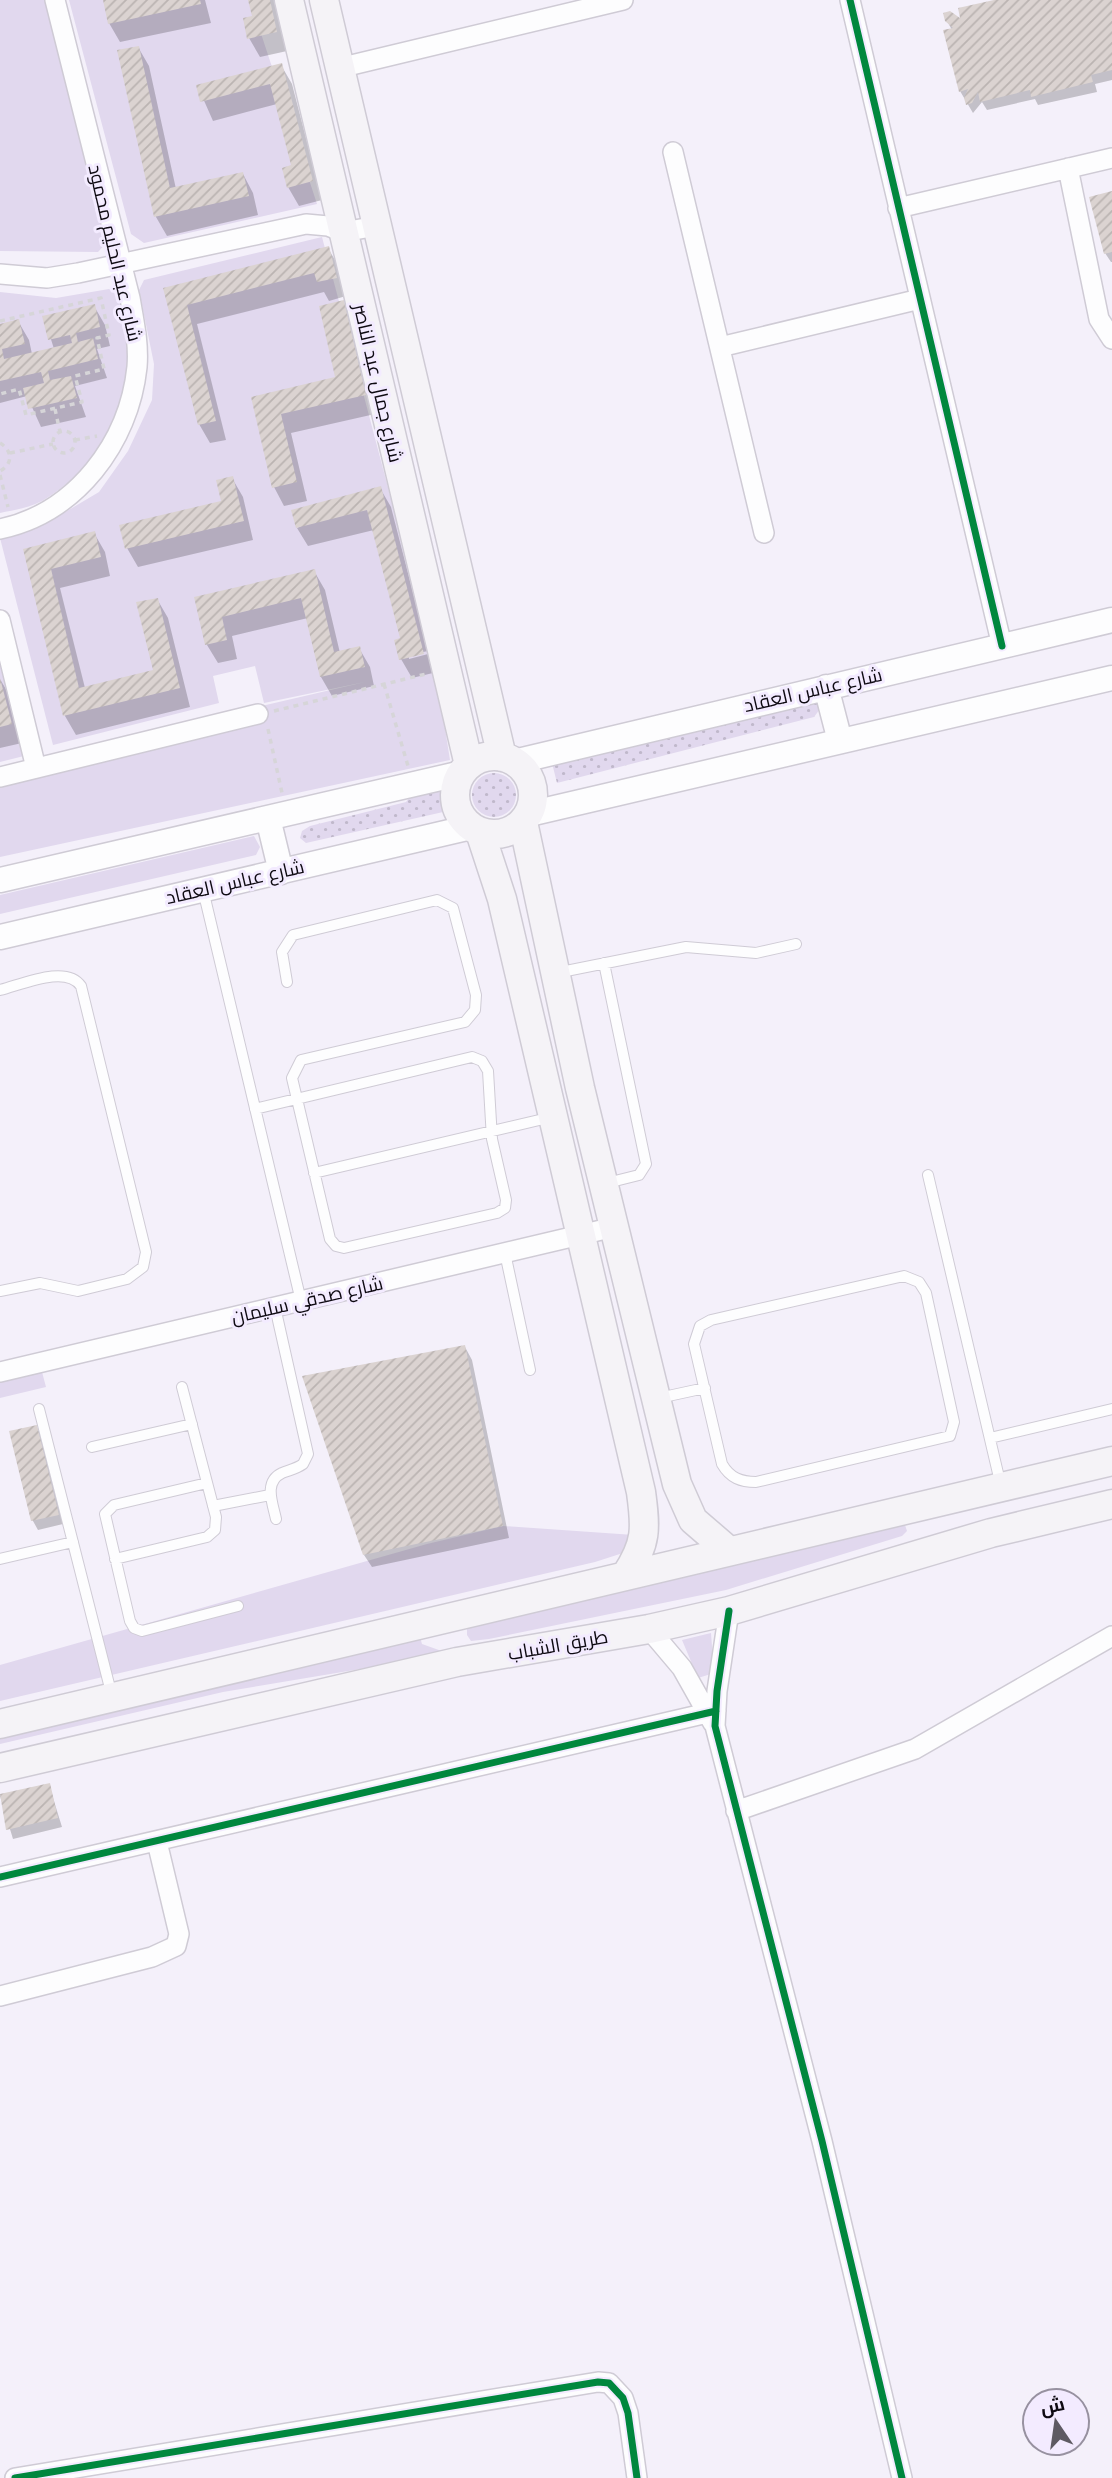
<svg xmlns="http://www.w3.org/2000/svg" width="1112" height="2478" font-family="'Space Grotesk',Cairo,sans-serif">
  <style>
    .park { fill: #e1d8ee }
    .garden { fill: url(#garden-dots) }
    .shadow { fill: #0003 }
    .building { fill: url(#building-hatch) }
    .lines { fill: none; stroke-linecap: round; stroke-linejoin: round }
    .service-casing { stroke: #cfcbd5; stroke-width: 12 }
    .minor-casing { stroke: #cfcbd5; stroke-width: 22 }
    .tertiary-casing { stroke: #cfcbd5; stroke-width: 27 }
    .secondary-casing { stroke: #cfcbd5; stroke-width: 31 }
    .path { stroke: #d6d5d8; stroke-width: 3.5; stroke-dasharray: 5 5; stroke-linecap: butt }
    .service { stroke: #fdfdfe; stroke-width: 10 }
    .minor { stroke: #fdfdfe; stroke-width: 19 }
    .tertiary { stroke: #fdfdfe; stroke-width: 24 }
    .secondary { stroke: #f5f3f7; stroke-width: 28 }
    .cycleway-casing { stroke: #f3ebff; stroke-width: 11 }
    .cycleway { stroke: #00873e; stroke-width: 7 }
    .labels { text-anchor: middle; dominant-baseline: central; stroke-width: 6; stroke-linejoin: round; paint-order: stroke }
    .street-label { font-size: 19px; fill: #0e0a12; stroke: #f3ebff }
  </style>
  <defs>
    <pattern id="garden-dots" width="8" height="8" patternUnits="userSpaceOnUse" patternTransform="scale(1.75)"><rect width="8" height="8" fill="#e1d8ee"/><path d="M2 2h.1M6 6h.1" fill="none" stroke="#c0b8cb" stroke-width="1.8" stroke-linecap="round"/></pattern>
    <pattern id="building-hatch" width="6" height="6" patternUnits="userSpaceOnUse" patternTransform="scale(1.75)"><rect width="6" height="6" fill="#dbd3d1"/><path d="M-1 1l2-2M0 6l6-6M5 7l2-2" fill="none" stroke="#bbb4b2"/></pattern>
  </defs>
  <rect width="100%" height="100%" fill="#f4f0fa"/>
  <!-- park -->
  <path class="park" d="M0,0H47L108,241L98,252L0,251Z
    M69,0H250L317,204L144,243L131,234Z
    M322,237L435,666L450,760L0,857V767L365,682L264,703L255,666L213,676L219,703L53,745L0,538V535L40,527L99,492L128,451L152,400L154,364L139,290L144,280Z
    M109,289L117,294C123,317 129,339 127,363C123,419 90,474 42,501C29,508 13,510 0,513V292L56,298Z
    M0,626L32,754L0,762Z
    M254,836L260,847L256,855L0,914V895Z
    M42,1372L46,1387L0,1398V1381Z
    M904,1522L907,1531L902,1536L726,1590L489,1639L471,1641L467,1635V1629L474,1625Z
    M503,1526L634,1535L623,1553L595,1562L0,1701V1665L427,1544Z
    M711,1633L714,1673L698,1678L682,1640Z
    M420,1637L422,1644L450,1654L223,1692L0,1744V1732Z"/>
  <!-- garden -->
  <path class="garden" d="M814,700L820,709L814,717L557,783L552,763Z
    M472 795a22 22 0 1 1 44 0a22 22 0 1 1-44 0Z
    M445,785L447,803L452,810L306,843L300,838L302,831L310,826L406,802L410,797Z"/>
  <!-- shadow -->
  <path class="shadow" d="M104,0H205L211,23L120,42L109,23Z
    M250,0H275L287,51L260,57L249,38L254,18Z
    M1002,0H1112V80L1095,84L1097,92L1038,105L1035,99L987,110L982,102L973,113L960,91L952,30L947,21L963,22Z
    M138,47L149,66L176,189L243,174L253,193L258,215L167,236L156,217L119,52Z
    M281,65L292,84L322,200L299,206L288,187L293,166L277,104L213,121L198,87Z
    M1112,193V262H1111L1105,253Z
    M328,248L339,267L346,296L329,301L324,292L197,324L226,440L210,443L199,424L165,289Z
    M343,302L354,321L375,414L291,433L307,501L284,506L274,487L253,398L337,378Z
    M94,306L105,325L110,346L97,349L107,378L75,386L86,417L41,427L27,396L0,403V326L18,321L29,340L32,354L54,349L44,317Z
    M232,478L243,497L253,540L138,567L127,548L223,502Z
    M380,488L391,507L428,651L409,655V659L428,654L433,673L412,678L401,659L402,640L374,530L308,546L297,528Z
    M94,533L105,552L110,576L60,588L85,688L155,671L157,599L168,618L190,707L76,735L65,716L25,550Z
    M314,571L325,590L340,653L359,648L370,667L374,686L332,696L321,677L308,618L232,636L237,659L218,663L207,645L196,599Z
    M0,679L11,698L22,743L0,748Z
    M465,1347L472,1360L509,1538L372,1567L364,1555Z
    M36,1427L42,1436L63,1524L38,1530L33,1521L11,1433Z
    M49,1785L62,1827L13,1839L0,1796Z"/>
  <!-- building -->
  <path class="building" d="M103,0H200L201,4L108,24Z
    M248,0H270L277,32L247,39L243,18L252,16Z
    M994,0H1112V70L1091,75L1093,82L1031,97L1030,90L980,102L978,92L972,103L966,105L964,98L968,89L959,92L943,30L953,28L945,21L943,13L950,11L960,18L958,8Z
    M139,46L170,188L243,172L249,196L154,217L117,50Z
    M282,63L313,181L287,188L282,168L291,165L270,84L200,102L196,85Z
    M1112,191V252L1104,254L1089,197Z
    M329,246L337,278L317,282L314,273L187,305L216,421L198,425L163,288Z
    M344,300L366,395L281,414L297,482L272,488L251,397L335,377L319,306Z
    M95,304L100,327L76,333L78,342L93,338L98,359L48,371L50,380L71,376L77,398L28,409L23,388L44,383L41,372L0,381V324L19,319L25,344L2,349L4,359L72,343L70,335L48,340L42,316Z
    M233,476L244,521L125,549L119,525L221,501L216,480Z
    M381,486L424,654L399,660L394,640L400,638L367,510L296,528L291,510Z
    M95,531L101,557L51,569L79,688L153,670L136,602L158,598L180,688L63,716L23,549Z
    M315,569L334,652L360,646L365,667L320,677L301,598L222,617L227,640L205,645L194,597Z
    M0,678L12,724L0,727Z
    M465,1345L503,1526L363,1555L302,1376Z
    M37,1425L59,1515L31,1521L9,1431Z
    M50,1783L58,1818L6,1830L0,1794Z"/>
  <g class="lines">
    <defs>
      <path id="service" d="M203,890L301,1301
        M604,963L646,1164L639,1175L607,1183
        M556,973L686,947L756,953L796,944
        M0,990C21,985 66,964 81,986L146,1252L143,1267L127,1279L78,1291L40,1283L0,1291
        M255,1109L472,1057L482,1061L488,1071L492,1139L506,1200L505,1208L497,1213L344,1248L336,1246L330,1239L297,1099L292,1078L301,1060L465,1022L475,1010L476,995L453,908L437,900L293,935L282,952L287,982
        M314,1173L552,1117
        M928,1175L1001,1486
        M505,1253L530,1370
        M904,1276L919,1282L926,1293L954,1422L950,1436L756,1482C741,1482 730,1478 722,1464L694,1344L700,1326L711,1320Z
        M275,1307L308,1454L303,1464C296,1469 289,1470 282,1473C263,1482 273,1504 276,1519
        M659,1398L705,1388
        M39,1409L112,1696
        M990,1438L1112,1409
        M92,1447L192,1424
        M207,1483L114,1505L105,1514L130,1621L134,1628L142,1631L238,1606
        M213,1506L270,1495
        M0,1559L73,1542
        M115,1559L207,1537L215,1530L216,1517L182,1387"/>
      <path id="minor" d="M850,0L1002,646
        M339,68L623,0
        M673,152L764,533
        M1068,168L1099,319L1112,339
        M898,208L1112,158
        M0,274L47,278L78,273L306,224L328,226L343,232L377,226
        M720,347L920,299
        M0,529C76,513 129,443 137,367C139,344 134,321 130,298L55,0
        M0,620L36,768
        M0,777L258,714
        M0,1372L614,1227
        M729,1611L717,1691L715,1726L822,2141L902,2478
        M649,1629L682,1668L713,1723
        M736,1811L915,1749L1112,1636
        M0,1877L716,1711
        M0,1996L152,1957L176,1946L179,1934L157,1842
        M15,2478L598,2382L609,2383L623,2398L628,2413L637,2478"/>
      <path id="tertiary" d="M826,687L840,741
        M514,762L1112,620
        M529,814L1112,678
        M268,818L281,872
        M0,880L462,773
        M0,937L471,827"/>
      <path id="secondary" d="M289,0L469,765
        M324,0L502,757
        M455 795a39 39 0 1 1 78 0a39 39 0 1 1-78 0Z
        M523,822L580,1088L677,1484L693,1520L729,1551
        M480,832L502,899L641,1492C646,1528 647,1543 626,1575
        M0,1724L1112,1461
        M0,1768L457,1662L649,1629L729,1611L991,1533L1112,1504"/>
    </defs>
    <!-- service casing -->
    <use href="#service" class="service-casing"/>
    <!-- minor casing -->
    <use href="#minor" class="minor-casing"/>
    <!-- tertiary casing -->
    <use href="#tertiary" class="tertiary-casing"/>
    <!-- secondary casing -->
    <use href="#secondary" class="secondary-casing"/>
    <!-- path -->
    <path class="path" d="M0,321L101,298L109,335L97,338L104,369L75,376L82,402L26,415L19,389L0,394
      M55,409L60,432
      M53 442a11 11 0 1 1 22 0a11 11 0 1 1-22 0Z
      M75,440L97,436
      M0,443C13,451 13,464 0,471
      M10,453L53,444
      M0,475L8,507
      M384,684L408,766
      M274,711L426,674
      M268,729L282,793"/>
    <!-- service -->
    <use href="#service" class="service"/>
    <!-- minor -->
    <use href="#minor" class="minor"/>
    <!-- tertiary -->
    <use href="#tertiary" class="tertiary"/>
    <!-- secondary -->
    <use href="#secondary" class="secondary"/>
    <defs>
      <path id="cycleway" d="M850,0L1002,646
        M729,1611L717,1691L715,1726L822,2141L902,2478
        M0,1877L716,1711
        M15,2478L598,2382L609,2383L623,2398L628,2413L637,2478"/>
    </defs>
    <!-- cycleway casing -->
    <use href="#cycleway" class="cycleway-casing"/>
    <!-- cycleway -->
    <use href="#cycleway" class="cycleway"/>
  </g>
  <g class="labels">
    <!-- street labels -->
    <g class="street-label">
      <text transform="translate(115 253) rotate(77)">شارع عبد الحليم محمود</text>
      <text transform="translate(378 383) rotate(77)">شارع جمال عبد الناصر</text>
      <text transform="translate(813 690) rotate(-13)">شارع عباس العقاد</text>
      <text transform="translate(235 882) rotate(-13)">شارع عباس العقاد</text>
      <text transform="translate(307 1300) rotate(-13)">شارع صدقي سليمان</text>
      <text transform="translate(558 1645) rotate(-10)">طريق الشباب</text>
    </g>
  </g>
  <!-- north arrow -->
  <g transform="translate(1056 2422) rotate(347)"><circle r="33" fill="#f3ebff" stroke="#9791a0" stroke-width="2"/>
  <path d="M0-5L12 26L0 18L-12 26Z" fill="#5e5a63"/>
  <text y="-10" font-size="19" font-weight="bold" text-anchor="middle" fill="#0e0a12">ش</text>
  </g>
</svg>
